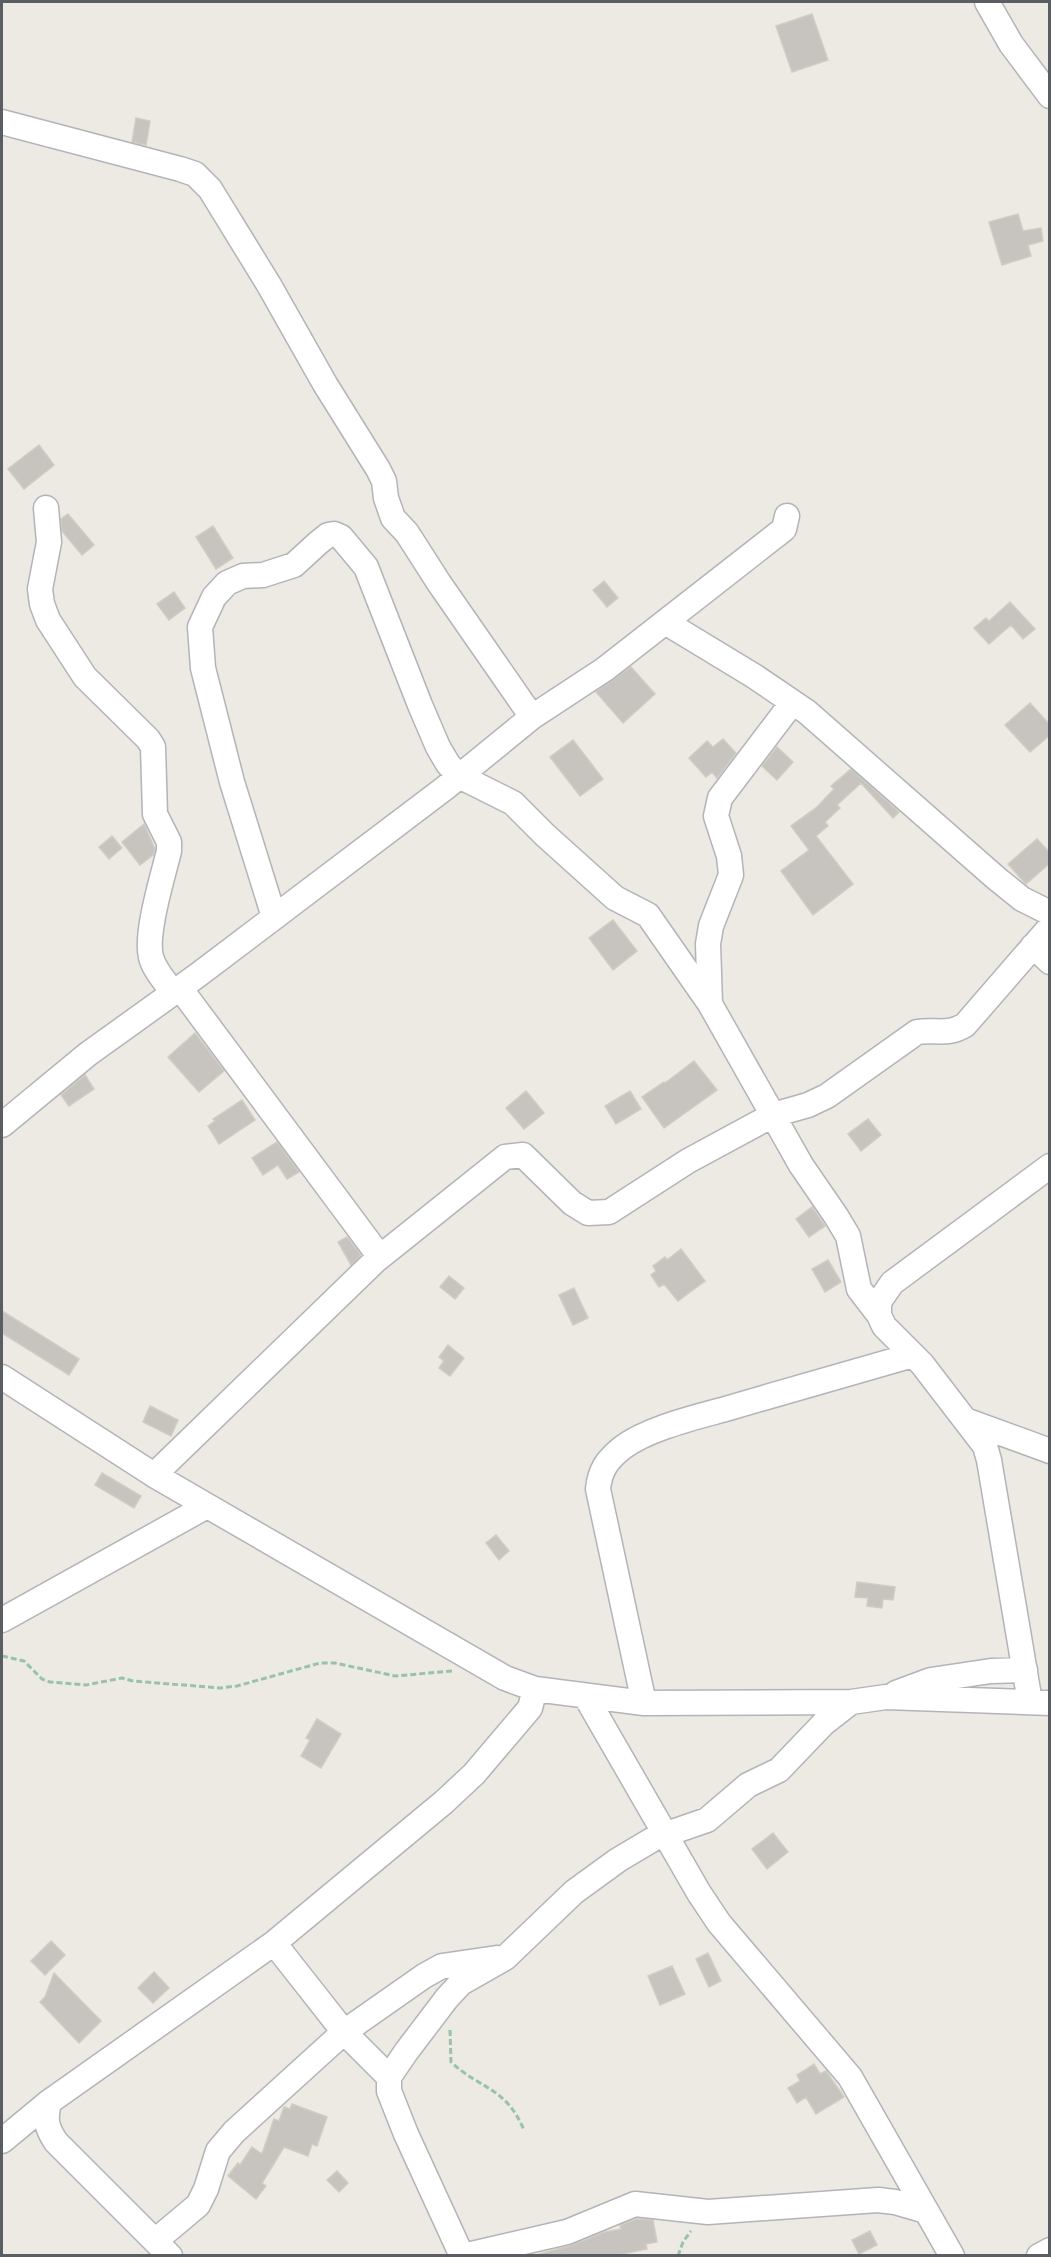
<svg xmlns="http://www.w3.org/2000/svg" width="1051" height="2257" font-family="Ubuntu,sans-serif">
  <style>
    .building { fill: #c7c4bf; stroke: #d0ccc1; stroke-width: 1.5 }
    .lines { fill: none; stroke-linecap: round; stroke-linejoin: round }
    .minor-casing { stroke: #b3b4b8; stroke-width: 27 }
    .path { stroke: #9ac2a9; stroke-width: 3; stroke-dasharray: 6 3; stroke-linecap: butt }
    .minor { stroke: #fff; stroke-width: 24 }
  </style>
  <rect width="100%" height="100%" fill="#eceae2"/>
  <!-- building -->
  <path class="building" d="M812,14L828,60L792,72L776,26Z
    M136,118L150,121L146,145L132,142Z
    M1018,214L1023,231L1041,228L1043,241L1028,245L1031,256L1002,265L989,222Z
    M39,445L54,465L24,489L8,469Z
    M68,514L94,545L82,555L62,531L61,519Z
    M213,526L233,558L216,569L196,537Z
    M604,581L618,598L607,607L593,590Z
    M174,592L185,608L169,620L157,604Z
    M1010,602L1035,629L1023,639L1011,625L989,644L974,628L986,618L989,621Z
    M631,667L655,694L623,723L596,692Z
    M1030,703L1050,725V735L1030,752L1005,725Z
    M723,739L736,753L717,778L712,772L706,777L689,758L707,741L713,747Z
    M573,740L603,779L580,796L550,757Z
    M777,747L793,762L777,780L762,766Z
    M851,769L899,812L893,818L861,783L837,805L840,808L825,822L828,826L816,836L853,884L813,915L781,871L809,850L791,826L817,807L834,789L831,786Z
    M144,824L155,849L153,855L140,865L122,842Z
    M112,836L122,848L109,859L99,847Z
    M1037,839L1050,853V863L1026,884L1008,864Z
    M613,920L637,951L613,970L589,938Z
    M195,1033L224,1071L199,1092L168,1057Z
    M694,1061L717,1090L664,1128L642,1097L664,1082L665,1083Z
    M85,1075L94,1089L69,1106L61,1095Z
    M526,1091L544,1113L524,1129L506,1108Z
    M630,1091L641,1109L616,1124L605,1106Z
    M242,1100L255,1120L219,1144L208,1126L215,1121L213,1119Z
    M868,1119L881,1135L861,1151L848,1134Z
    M277,1142L299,1172L287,1179L278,1165L263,1175L252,1158Z
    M812,1207L825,1226L809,1237L796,1219Z
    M347,1237L361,1255L351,1265L338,1242Z
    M681,1249L705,1281L678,1301L664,1284L659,1287L651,1275L656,1271L653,1266L665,1257L667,1260Z
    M828,1260L841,1282L825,1292L812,1269Z
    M449,1276L464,1288L455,1299L440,1287Z
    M574,1288L588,1318L573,1325L559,1295Z
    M2,1311L79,1359L69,1375L2,1333Z
    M448,1345L464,1358L450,1376L439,1368L444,1361L439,1357Z
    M150,1406L178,1420L171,1436L143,1422Z
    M102,1473L141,1496L134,1508L95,1485Z
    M496,1535L509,1551L499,1560L486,1543Z
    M857,1582L895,1587L893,1600L883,1599L882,1608L867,1606L868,1598L855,1597Z
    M317,1719L341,1734L321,1768L301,1756L310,1740L306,1738Z
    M773,1833L788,1852L767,1869L752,1849Z
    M51,1941L65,1955L45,1975L31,1961Z
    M708,1953L721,1981L709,1987L696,1959Z
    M672,1966L685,1994L660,2005L648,1976Z
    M154,1972L169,1988L153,2003L138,1988Z
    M54,1973L101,2021L79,2043L40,2002L45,1997Z
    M814,2064L820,2074L826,2071L844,2097L816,2114L806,2097L797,2103L788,2088L800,2081L797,2075Z
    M292,2104L327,2117L317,2146L312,2144L308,2156L284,2147L262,2183L266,2186L256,2199L228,2176L238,2163L240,2165L252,2147L262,2154L274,2119L279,2121L284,2107L290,2109Z
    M337,2171L348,2183L339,2192L327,2180Z
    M637,2219L653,2220L657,2242L646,2244L647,2249L613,2256H532L570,2246L605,2232L621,2229L620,2225Z
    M870,2231L877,2245L859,2254L852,2240Z"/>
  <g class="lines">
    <defs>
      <path id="minor" d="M987,2L1011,44L1050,96
        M2,122L180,169L195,174L210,189L269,285L325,384L378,469L384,481L386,498L393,518L407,533L439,583L532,717
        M46,508L49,542L40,589L42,604L48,620L85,677L148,739L153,747L155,814L169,842V851C163,876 145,933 151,957C154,970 166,982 173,993
        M665,622L754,676L807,712L996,878L1022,899L1050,913
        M274,917L232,782L203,668L200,627L214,597L227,583L243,576L263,575L294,565L318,543L328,535L334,534L341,537L366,567L420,705L438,747L448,764L459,776L513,803L545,835L615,898L648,915L710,1004L801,1165L836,1216L848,1236L859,1289L879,1315
        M1033,946L1050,962
        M180,988L380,1257
        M710,1004L708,944L711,926L731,875L729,856L716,816L720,798L792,703
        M2,1125L88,1054L198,975L445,788L532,717L605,669L784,529L787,516
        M2,1377L154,1475L505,1678L535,1689L644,1703L851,1702L886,1697L1050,1703
        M965,1420L1050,1451
        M154,1475L375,1261L505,1157L523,1155L572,1203L588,1213L609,1212L688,1161L773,1115L808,1105L827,1096L917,1032C936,1029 947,1036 965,1025L1050,927
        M2,1620L207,1506
        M896,1693L931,1680L991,1671L1025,1670
        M586,1697L699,1893L719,1923L850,2077L952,2256
        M1030,1702L989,1460L985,1446L922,1364L884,1326L879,1315V1302L892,1283L1050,1166
        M644,1703L598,1489C600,1470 607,1460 622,1448C648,1428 697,1417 729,1408C790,1390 851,1373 913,1355
        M274,1943L344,2032L389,2077
        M49,2102C45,2120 46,2127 56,2142L170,2256
        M2,2141L49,2102L274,1943L444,1802L474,1774L530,1708L535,1689
        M155,2241L198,2205L206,2189L218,2151L234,2132L344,2032L424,1976L442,1966L497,1958
        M462,2256L406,2134L389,2091V2077L406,2052L447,1998L461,1983L505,1958L574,1892L618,1860L655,1838L707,1820L748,1785L779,1770L824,1723L851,1702
        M463,2256L567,2232L635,2204L708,2212L878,2200L895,2202L926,2211
        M1039,2256L1050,2250"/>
    </defs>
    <!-- minor casing -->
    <use href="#minor" class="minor-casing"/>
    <!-- path -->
    <path class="path" d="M2,1656L24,1661L42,1679L50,1682L86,1685L122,1678L133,1681L220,1688L237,1686L320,1663H335L395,1676L452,1671
      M450,2030L451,2062C481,2090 505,2086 524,2130
      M678,2256L683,2242L691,2231"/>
    <!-- minor -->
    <use href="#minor" class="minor"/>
  </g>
  <!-- border -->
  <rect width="1051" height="2257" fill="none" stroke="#5a5d62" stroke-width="6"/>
</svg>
